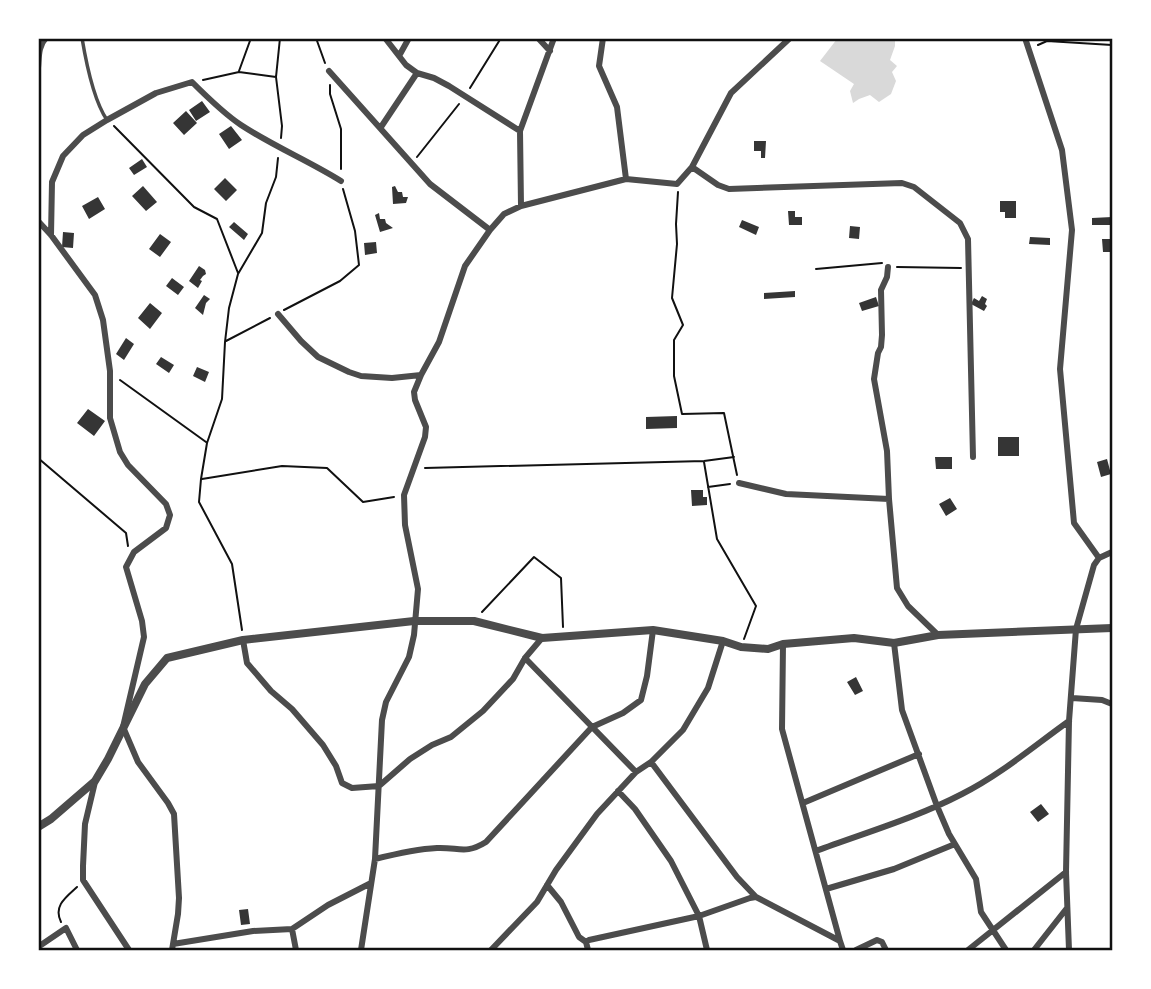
<svg xmlns="http://www.w3.org/2000/svg" width="1151" height="989" font-family="'Space Grotesk',sans-serif">
  <style>
    .water { fill: #d9d9d9 }
    .building { fill: #353535 }
    .lines { fill: none; stroke-linecap: round; stroke-linejoin: round }
    .path { stroke: #111; stroke-width: 2 }
    .service { stroke: #4c4c4c; stroke-width: 3.5 }
    .minor { stroke: #4c4c4c; stroke-width: 6 }
    .tertiary { stroke: #4c4c4c; stroke-width: 8 }
    .neatline { fill: none; stroke: #111; stroke-width: 2.5 }
  </style>
  <rect width="100%" height="100%" fill="#fff"/>
  <!-- water -->
  <path class="water" d="M837,39H895V46L890,60L897,66L892,72L896,81L891,94L879,102L870,95L859,99L853,103L850,91L854,84L820,61Z"/>
  <!-- building -->
  <path class="building" d="M202,101L210,112L196,121L189,110Z
    M186,111L197,123L184,135L173,123Z
    M231,126L242,140L229,149L219,134Z
    M754,141H766L765,158H761V151H754Z
    M142,159L147,167L134,175L129,168Z
    M225,178L237,190L226,201L214,189Z
    M143,186L157,202L146,211L132,196Z
    M395,186L398,192H402L403,197H408L406,203L393,204L392,187Z
    M98,197L105,209L89,219L82,206Z
    M1000,201H1016V218H1005V212H1000Z
    M788,211H795V217H802V225H789Z
    M379,213L380,219H385L386,223L393,228L380,232L375,215Z
    M1112,217V225H1092V218Z
    M742,220L759,227L756,235L739,227Z
    M234,222L248,234L244,240L229,227Z
    M850,226L860,227L859,239L849,238Z
    M63,232L74,233L73,248L62,247Z
    M160,234L171,242L160,257L149,249Z
    M1030,237L1050,238V245L1029,244Z
    M1102,239H1112V252H1103Z
    M376,242L377,253L365,255L364,243Z
    M199,266L205,270L206,274L203,276L200,280L202,281L198,288L189,281Z
    M172,278L184,287L178,295L166,286Z
    M795,291V297L764,299V293Z
    M204,295L210,299L206,303L203,315L195,308Z
    M982,296L987,299L985,304L987,306L984,311L971,304L974,298L979,301Z
    M876,297L879,306L862,311L859,303Z
    M150,303L162,313L150,329L138,318Z
    M126,338L134,344L124,360L116,354Z
    M161,357L174,365L169,373L156,364Z
    M197,367L209,372L205,382L193,376Z
    M88,409L105,421L94,436L77,423Z
    M677,416V428L646,429V417Z
    M998,437H1019V456H998Z
    M935,457H952V469H936Z
    M1107,459L1111,474L1101,477L1097,462Z
    M691,490H703V497H707V505L692,506Z
    M950,498L957,509L946,516L939,504Z
    M856,677L863,691L855,695L847,682Z
    M1041,804L1049,814L1038,822L1030,812Z
    M248,909L250,924L241,925L239,910Z"/>
  <g class="lines">
    <!-- path -->
    <path class="path" d="M280,38L276,77L282,126L281,138
      M316,38L325,63
      M1038,45L1047,41L1112,45
      M239,71L251,38
      M203,80L239,72L276,77
      M330,85V94L341,129V169
      M470,88L501,38
      M114,126L194,207L217,219L238,273
      M417,157L459,104
      M678,192L676,224L677,244L672,298L683,325L674,340V376L682,414L724,413L737,475
      M897,267L961,268
      M816,269L882,263
      M284,310L340,281L359,265L355,231L343,189
      M226,341L270,318
      M120,380L206,442
      M38,458L126,533L128,546
      M704,462L717,539L756,606L744,639
      M425,468L704,461L734,457
      M202,479L282,466L327,468L363,502L394,497
      M708,487L730,484
      M482,612L534,557L561,578L563,627
      M242,630L232,564L199,502L201,479L207,443L222,399L225,342L229,308L238,274L262,233L266,203L276,177L278,158
      M61,922C53,906 66,897 77,887"/>
    <!-- service -->
    <path class="service" d="M82,38C86,62 94,101 107,120"/>
    <!-- minor -->
    <path class="minor" d="M385,38L406,65L417,73L434,78L449,86L520,131
      M538,38L550,51
      M603,38L599,66L617,107L626,179
      M1025,38L1062,150L1072,230L1060,369L1074,523L1099,558
      M399,56L409,38
      M38,68C39,58 38,46 46,38
      M329,71L430,184L490,230
      M381,127L417,73
      M692,167L718,185L729,189L902,183L914,187L960,223L968,239L973,457
      M521,206L520,131L554,38
      M38,221L51,235L95,295L103,320L110,371V418L120,452L128,465L166,504L170,515L166,528L134,552L126,567L142,621L144,637L123,727L138,762L168,803L174,814L179,898L178,914L172,950
      M51,235L52,182L63,156L83,135L107,120L156,93L192,82C207,97 223,113 241,125C273,146 309,161 341,181
      M888,267L887,277L881,290L882,335L881,347L878,353L874,379L887,451L889,499L897,588L908,606L938,635
      M278,314L301,341L318,357L349,372L361,376L392,378L421,375
      M739,483L786,494L889,499
      M243,640L247,663L271,691L292,709L323,745L336,766L342,783L352,788L379,786L410,759L432,745L451,737L483,711L513,679L525,658L542,638
      M894,643L902,710L937,806L949,834L976,879L981,912L1006,950
      M783,644L782,729L840,941
      M525,658L636,772
      M1072,698L1102,700L1112,704
      M651,762L737,877L756,897L840,941L843,950
      M95,782L85,824L83,866V880L129,950
      M618,791L635,809L671,861L699,916L707,950
      M803,803L919,754
      M816,851C864,833 916,818 962,794C1000,775 1034,746 1069,721
      M375,859C395,854 416,849 437,848C459,847 465,855 486,842L592,727L623,713L641,700L647,676L653,630
      M547,885L561,902L579,937L586,942
      M826,889L894,869L955,844
      M292,929L296,950
      M173,944L253,931L292,929L328,905L371,883
      M38,947L66,928L77,950
      M361,950L375,859L382,720L386,702L409,657L414,635L418,589L405,525L404,495L425,437L426,427L415,400L414,392L421,375L439,342L465,266L490,230L504,214L521,206L626,179L677,184L692,167L731,93L790,38
      M491,950L537,902L556,870L597,814L636,772L651,762L683,730L708,688L723,641
      M588,950L586,942L589,940L699,916L750,898L756,897
      M856,950L877,940L882,942L886,950
      M968,950L1066,872
      M1034,950L1067,908
      M1069,950L1066,872L1069,721L1076,629L1094,565L1099,558L1112,552"/>
    <!-- tertiary -->
    <path class="tertiary" d="M38,827L51,819L95,781L108,759L145,684L167,658L243,640L414,621H474L542,638L653,630L723,641L741,647L768,649L783,644L854,638L894,643L938,635L1112,628"/>
  </g>
  <!-- border -->
  <rect width="1151" height="989" fill="none" stroke="#ffffff" stroke-width="80"/>
  <rect x="40" y="40" width="1071" height="909" class="neatline"/>
</svg>
